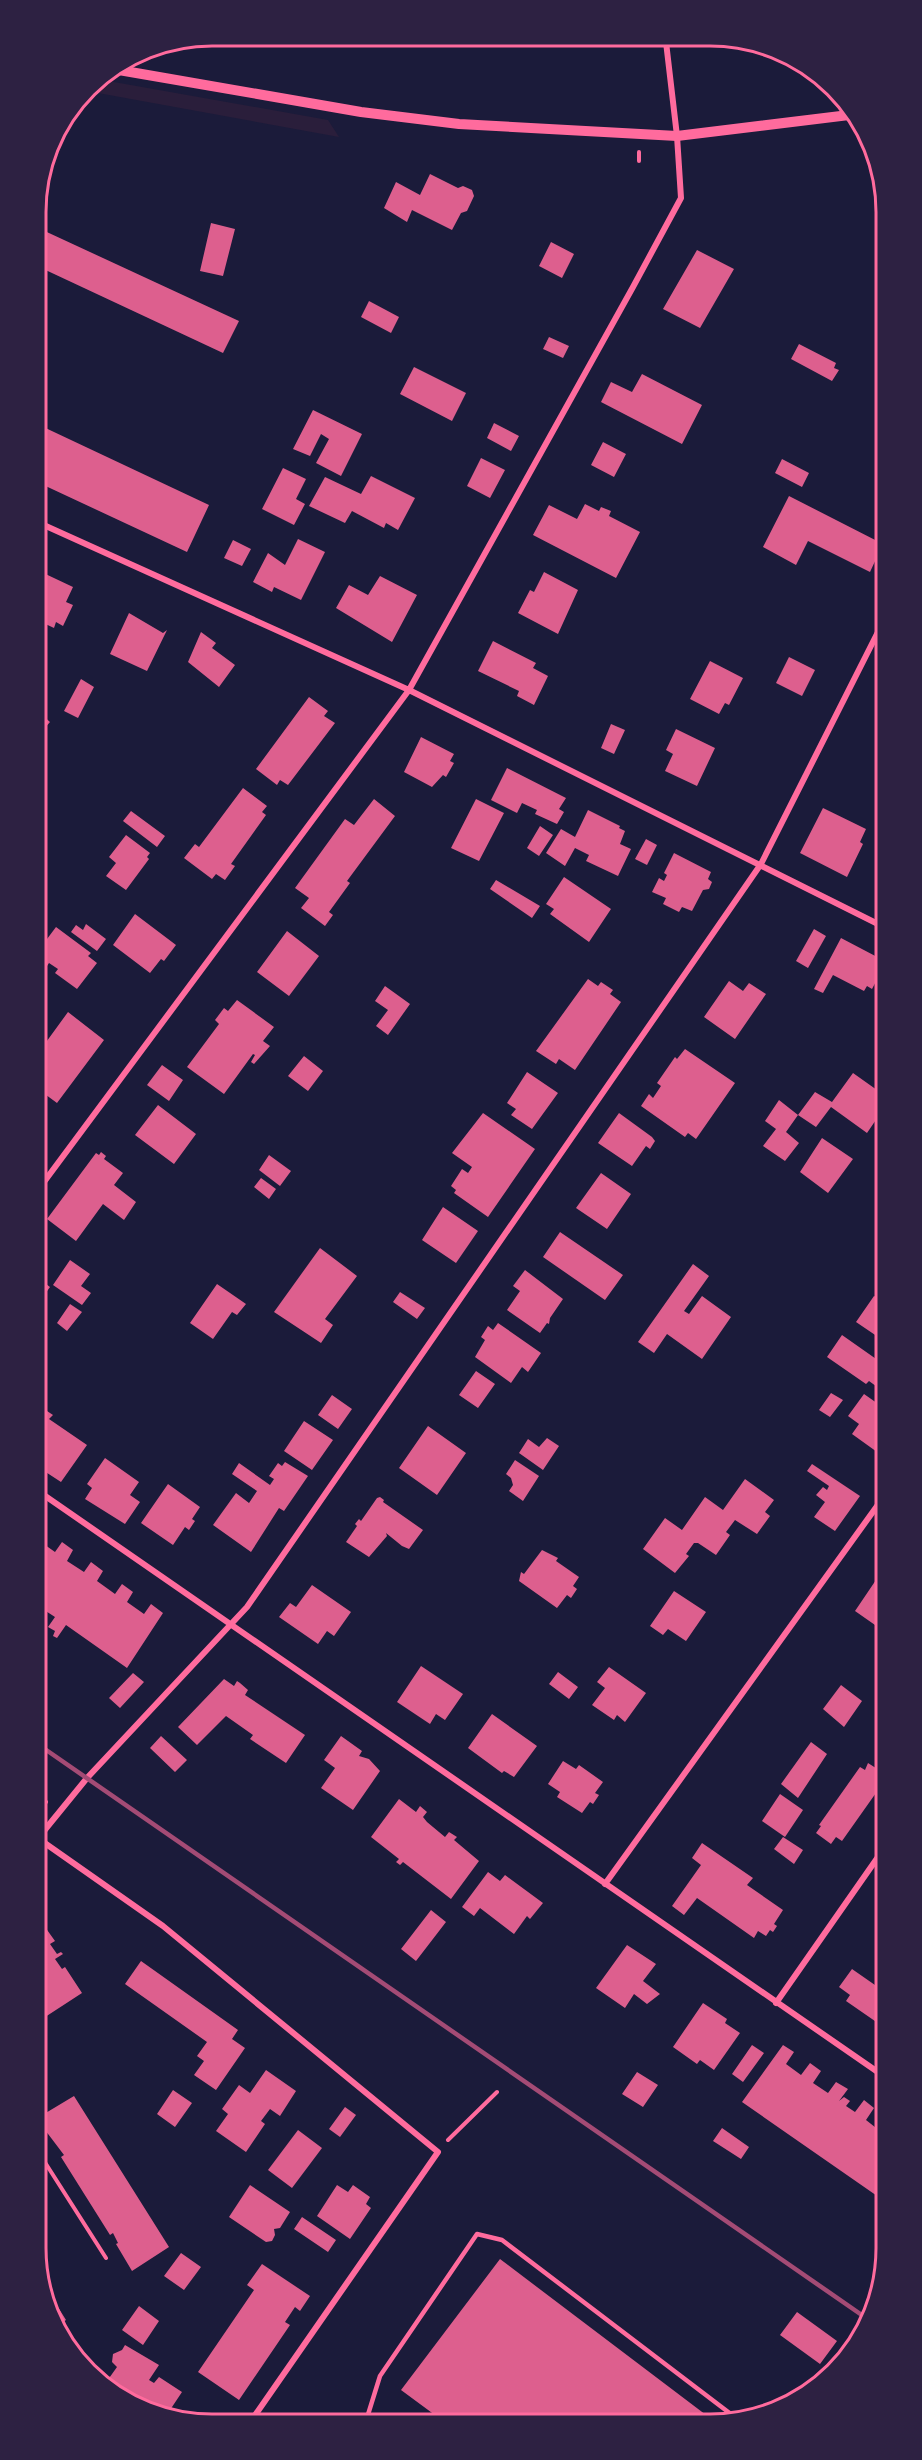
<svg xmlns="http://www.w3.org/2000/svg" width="922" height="2460" font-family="Barlow,sans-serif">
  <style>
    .green { fill: #2a1e3b }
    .building { fill: #dd5f8e }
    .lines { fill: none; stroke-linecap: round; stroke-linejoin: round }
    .path { stroke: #ff6b9d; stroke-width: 4 }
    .service { stroke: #ff6b9d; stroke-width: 4.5 }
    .minor { stroke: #ff6b9d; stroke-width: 6 }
    .tertiary { stroke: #ff6b9d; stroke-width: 10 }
    .rail { stroke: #a44b75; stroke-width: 4.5 }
    .rim { fill: none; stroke: #ff6b9d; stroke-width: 3 }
  </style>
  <rect width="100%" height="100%" fill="#1b1b3a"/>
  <!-- green -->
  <path class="green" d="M97,79L328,120L339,137L87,91Z"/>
  <!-- building -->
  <path class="building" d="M430,174L458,188L463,186L472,190L474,196L467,211L461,213L452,230L412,210L407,222L384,208L396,182L420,195Z
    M211,223L235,229L223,276L200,271Z
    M36,227L239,321L223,353L37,266Z
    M551,242L574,254L562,278L539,266Z
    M697,250L734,269L700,328L663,309Z
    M369,301L399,317L391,333L361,317Z
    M549,337L569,346L563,358L543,349Z
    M799,344L836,363L834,368L839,370L832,381L791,359Z
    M414,367L466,393L452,421L400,394Z
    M642,374L702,405L682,444L601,402L611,382L632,392Z
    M313,410L362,434L341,476L316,463L329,439L321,434L310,456L293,449Z
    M494,423L519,436L511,451L487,438Z
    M37,424L209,505L187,552L37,482L40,465L37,463Z
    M603,442L626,454L614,477L591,465Z
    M481,458L505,470L490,498L467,486Z
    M782,459L809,473L802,487L775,473Z
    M283,468L306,479L296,499L305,504L294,525L262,509Z
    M371,476L415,498L398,530L386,523L384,528L352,511L345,523L309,506L325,477L361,494Z
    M789,496L883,544L870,572L808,541L796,565L763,547Z
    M585,504L599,511L601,507L611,511L609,516L640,532L616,578L533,535L549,505L577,519Z
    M298,539L325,552L301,600L274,587L272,592L253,582L268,553L285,565Z
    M233,540L251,549L242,566L224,558Z
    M37,570L73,587L66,602L73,605L63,626L56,622L54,628L37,620Z
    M544,572L578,590L558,634L518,613L530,590L534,592Z
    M380,576L417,595L392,642L336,608L349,585L368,595Z
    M129,613L163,633L167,630L147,671L110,654Z
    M201,632L216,643L212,648L235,665L219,687L188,662Z
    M493,641L536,663L533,668L548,676L534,705L517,696L519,691L478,671Z
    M789,657L815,670L802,696L776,683Z
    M710,661L743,678L729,705L725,703L719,714L690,699Z
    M81,679L94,687L78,718L64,711Z
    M309,697L328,711L324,716L335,723L288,785L280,780L277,785L256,769Z
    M40,713L50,722L37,737V716Z
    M611,724L625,730L614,754L601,748Z
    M676,729L715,748L697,786L665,771L673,754L666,750Z
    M421,737L454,754L450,761L454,763L446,777L443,775L432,787L404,772Z
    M507,768L566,798L559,809L564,812L557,824L535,814L537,810L522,803L517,813L491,800Z
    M243,788L267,806L262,812L266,815L231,864L235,866L225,880L216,874L212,879L184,858L195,844L199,847Z
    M374,799L395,816L347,881L350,883L329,912L333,915L325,926L301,908L309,898L295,888L345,819L354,825Z
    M476,799L504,813L479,861L451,848Z
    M823,808L866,829L860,842L863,844L847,877L800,853Z
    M588,810L620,826L619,828L625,831L620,844L631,849L618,876L586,861L589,855L575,848L565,866L546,853L561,829L575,837Z
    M131,811L165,836L157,847L123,821Z
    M540,826L553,835L539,856L527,848Z
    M126,835L150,853L147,857L149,859L126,890L106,876L116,863L109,857Z
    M646,839L657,845L647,865L635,859Z
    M674,853L711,872L708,879L712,882L709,889L703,890L692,911L682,907L679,912L663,904L666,898L652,892L659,878L664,881L667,875L664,873Z
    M564,877L611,909L589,942L550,914L554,909L546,904Z
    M496,880L540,906L532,918L490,889Z
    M135,914L176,945L164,961L161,959L150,973L113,945Z
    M86,924L106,939L97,951L71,932L76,925L83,930Z
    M56,927L91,953L88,956L97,963L77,989L55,973L58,969L49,963L45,969L39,964L38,951Z
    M814,929L826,936L808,968L796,961Z
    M287,931L319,956L289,996L257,972Z
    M841,938L881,959L877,967L882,970L872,989L867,986L864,991L833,975L823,993L814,989Z
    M588,979L598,986L601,982L613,990L610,994L621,1002L575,1070L559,1059L556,1064L536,1051Z
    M729,981L743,991L749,983L766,994L735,1039L704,1017Z
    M385,986L410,1004L388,1035L376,1026L388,1010L375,1001Z
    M237,1000L274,1027L263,1041L270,1046L254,1064L251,1062L255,1055L253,1054L224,1094L187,1067L219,1024L215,1020L224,1008L228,1011Z
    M68,1012L104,1040L57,1103L38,1089V1046L40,1043L44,1045Z
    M685,1049L735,1083L696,1139L688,1133L685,1137L641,1106L649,1094L653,1098L661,1086L657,1083L675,1057L677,1059Z
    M304,1056L323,1071L308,1091L288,1076Z
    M162,1065L183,1080L169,1101L147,1085Z
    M527,1072L558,1093L532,1129L511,1115L516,1109L507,1103Z
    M853,1073L884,1095V1108L867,1133L831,1107L816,1127L798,1115L815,1092L832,1102Z
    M779,1100L798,1115L786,1132L799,1143L785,1161L763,1146L776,1129L765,1121Z
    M158,1105L196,1134L174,1164L135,1135Z
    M483,1113L535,1149L488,1217L454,1193L456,1190L451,1186L462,1169L468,1173L472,1167L452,1153Z
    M619,1113L652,1137L655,1141L650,1149L646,1146L632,1166L598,1143Z
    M822,1138L853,1159L828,1193L800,1172Z
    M101,1152L106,1156L104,1159L123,1173L114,1185L136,1202L124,1220L103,1204L76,1241L47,1219L96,1153L99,1155Z
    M269,1155L291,1171L280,1186L259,1170Z
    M601,1173L631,1194L607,1229L576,1208Z
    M261,1178L276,1189L269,1199L254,1187Z
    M443,1207L478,1231L456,1263L422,1240Z
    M560,1232L623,1275L605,1300L543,1257Z
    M320,1248L357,1276L325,1319L333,1325L321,1343L274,1312Z
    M70,1260L90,1274L81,1286L91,1293L82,1305L53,1285Z
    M693,1264L709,1276L684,1311L689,1314L702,1296L731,1317L702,1359L667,1334L654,1353L638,1342Z
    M525,1270L563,1299L550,1318L549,1324L547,1323L540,1333L507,1310L520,1291L513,1286Z
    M38,1278L50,1287L38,1304Z
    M217,1284L246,1304L237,1315L232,1312L213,1339L190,1323Z
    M400,1292L425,1308L417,1319L393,1302Z
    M874,1296L884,1301V1341L856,1322Z
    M70,1304L82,1312L67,1331L57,1323Z
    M498,1323L541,1353L528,1372L522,1367L511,1383L475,1357L485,1340L481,1337L488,1326L493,1330Z
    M842,1335L879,1361L884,1358V1392L869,1381L866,1384L827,1357Z
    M476,1371L495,1384L478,1408L459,1395Z
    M831,1393L843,1400L830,1417L819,1410Z
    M864,1394L884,1408V1457L852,1434L859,1424L848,1416Z
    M332,1395L352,1409L338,1429L318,1415Z
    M41,1407L53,1415L49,1419L87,1445L61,1482L38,1467V1410Z
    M304,1421L333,1440L312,1470L284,1451Z
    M428,1426L466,1453L437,1495L399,1468Z
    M547,1438L559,1446L543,1470L519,1453L528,1439L539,1447Z
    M105,1458L139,1482L130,1495L140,1502L125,1524L85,1499L92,1488L87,1484Z
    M515,1460L539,1476L523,1501L509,1491L513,1485L511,1478L506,1474Z
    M285,1462L308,1476L284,1511L279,1508L251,1552L213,1525L236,1493L249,1503L257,1491L232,1474L239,1463L270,1485L274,1479L269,1476L278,1463L282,1466Z
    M812,1464L860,1496L835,1531L814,1517L825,1502L816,1495L823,1487L827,1490L829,1486L807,1471Z
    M745,1479L774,1500L765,1512L770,1516L757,1534L735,1520L726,1532L730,1535L716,1555L698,1543H694L686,1554L689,1556L675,1573L643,1549L665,1518L682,1530L705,1497L723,1510Z
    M168,1484L200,1507L192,1519L195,1521L189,1530L185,1527L173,1545L141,1523Z
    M380,1497L384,1500L383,1502L423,1530L409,1549L402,1546L386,1533L387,1536L369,1557L346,1542L357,1526L355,1524L359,1519L361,1521L377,1498Z
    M38,1540L55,1552L62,1542L73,1550L67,1561L84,1572L91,1562L103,1571L97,1581L115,1594L122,1584L133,1592L127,1602L144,1614L151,1604L163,1613L127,1668L66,1625L57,1638L53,1636L55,1631L48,1627L55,1617L38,1606Z
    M542,1550L558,1558L556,1561L579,1577L573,1586L577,1589L571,1598L567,1595L557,1608L519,1581L521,1572L524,1574Z
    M878,1577L885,1582V1632L855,1611Z
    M312,1585L351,1612L334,1636L327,1631L318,1644L279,1617L290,1603L296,1607Z
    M674,1591L706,1612L686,1641L668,1629L663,1635L650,1626Z
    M421,1666L463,1694L445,1720L436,1714L430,1724L397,1702Z
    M609,1667L646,1693L625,1722L617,1715L614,1720L592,1705L605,1688L597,1682Z
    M558,1672L578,1687L569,1699L549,1684Z
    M133,1673L144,1682L120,1708L109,1698Z
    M224,1679L234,1686L237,1681L240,1683L248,1690L245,1695L305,1735L286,1763L250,1739L253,1735L226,1716L197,1745L178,1727Z
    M841,1685L862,1701L844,1727L823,1709Z
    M492,1714L537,1746L514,1777L504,1771L502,1773L468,1748Z
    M161,1736L187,1760L175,1772L150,1748Z
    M341,1736L362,1751L359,1756L369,1759L380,1771L353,1810L321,1788L335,1768L324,1760Z
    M811,1742L827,1754L798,1798L781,1784Z
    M563,1761L576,1769L579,1765L603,1782L595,1793L599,1795L593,1804L590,1802L582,1813L557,1797L560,1792L548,1784Z
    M868,1763L882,1772L876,1778L883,1783L842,1841L836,1837L831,1844L816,1833L821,1826L819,1825L860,1767L865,1770Z
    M780,1794L803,1810L785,1837L762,1821Z
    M399,1799L416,1812L420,1806L427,1812L423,1817L427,1822L445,1837L449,1832L457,1837L454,1840L479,1861L451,1899L403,1862L400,1865L396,1862L399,1859L371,1837Z
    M783,1837L803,1850L794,1864L774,1849Z
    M702,1843L753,1878L747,1885L783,1910L774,1924L777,1926L773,1932L770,1930L766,1936L758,1931L754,1938L697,1898L684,1915L672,1906L701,1865L692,1858Z
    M488,1872L500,1881L505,1875L543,1903L530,1919L527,1916L514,1934L480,1908L474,1916L462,1907Z
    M431,1910L446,1922L416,1961L401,1949Z
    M45,1927L55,1941L50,1944L57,1954L61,1952L63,1954L55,1959L62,1969L65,1967L82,1993L39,2021V1931Z
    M627,1945L656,1964L643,1981L660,1994L647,2004L634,1994L625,2008L596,1988Z
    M141,1961L238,2030L232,2039L245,2048L216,2090L194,2075L204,2061L197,2056L207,2042L125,1984Z
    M852,1969L885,1992V2028L846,2001L850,1995L839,1987Z
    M703,2003L727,2019L725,2023L740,2033L714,2070L700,2060L697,2064L673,2047Z
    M752,2045L764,2053L743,2082L732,2074Z
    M783,2045L794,2052L786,2064L801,2075L810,2063L821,2071L813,2083L828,2093L836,2082L848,2089L839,2101L844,2097L850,2101L846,2106L855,2112L864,2100L874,2108L866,2120L885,2135L886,2191L880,2198L742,2102Z
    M266,2070L296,2091L280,2116L270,2109L261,2121L265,2124L246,2152L216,2131L228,2114L222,2109L239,2085L250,2093Z
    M637,2072L658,2085L643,2107L622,2094Z
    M173,2090L192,2103L175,2127L157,2114Z
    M74,2096L169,2247L132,2271L116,2244L118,2243L113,2233L110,2235L61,2157L64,2155L39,2122V2117Z
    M345,2107L356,2115L340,2137L329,2129Z
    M722,2128L749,2147L741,2159L713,2141Z
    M298,2130L322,2148L292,2188L268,2170Z
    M250,2185L290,2212L280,2228L274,2229L275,2235L272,2241L266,2242L229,2217Z
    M337,2185L348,2192L353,2185L370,2197L366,2204L371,2208L350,2239L317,2216Z
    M302,2217L336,2240L328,2252L294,2229Z
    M181,2253L201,2267L184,2290L164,2276Z
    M500,2259L714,2421H443L401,2390Z
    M262,2264L310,2296L300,2311L295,2307L285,2322L290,2325L239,2400L198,2372L254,2290L247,2285Z
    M48,2291L66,2320L56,2327L44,2294Z
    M139,2306L159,2321L143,2345L122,2330Z
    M797,2312L837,2341L820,2364L780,2335Z
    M125,2345L159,2365L149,2380L154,2383L159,2377L182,2392L166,2416L155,2413L107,2381L117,2367L112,2362L113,2354L122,2350Z"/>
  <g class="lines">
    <!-- path -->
    <path class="path" d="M639,152V161
      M39,1797L46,1802
      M448,2140L497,2092
      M39,2153L106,2258"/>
    <!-- service -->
    <path class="service" d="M366,2421L380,2376L477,2234L502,2240L740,2421"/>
    <!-- minor -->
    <path class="minor" d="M598,39L606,42L730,39
      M37,522L409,690L884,927
      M38,1190L409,690L633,287L681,198L677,136L666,42
      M38,1491L885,2077
      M39,1837L87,1778L247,1607L761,864L883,622
      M39,1839L163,1926L438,2152L251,2421
      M605,1884L885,1495
      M776,2003L885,1847"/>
    <!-- tertiary -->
    <path class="tertiary" d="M113,69L361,112L459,124L677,136L849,115"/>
    <!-- rail -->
    <path class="rail" d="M39,1745L869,2320"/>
  </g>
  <!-- crop -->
  <path d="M0 0H922V2460H0ZM212 46H710A166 166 0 0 1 876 212V2248A166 166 0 0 1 710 2414H212A166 166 0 0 1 46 2248V212A166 166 0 0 1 212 46Z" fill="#2d2142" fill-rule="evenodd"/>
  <path class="rim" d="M212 46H710A166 166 0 0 1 876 212V2248A166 166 0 0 1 710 2414H212A166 166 0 0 1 46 2248V212A166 166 0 0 1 212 46Z"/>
</svg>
